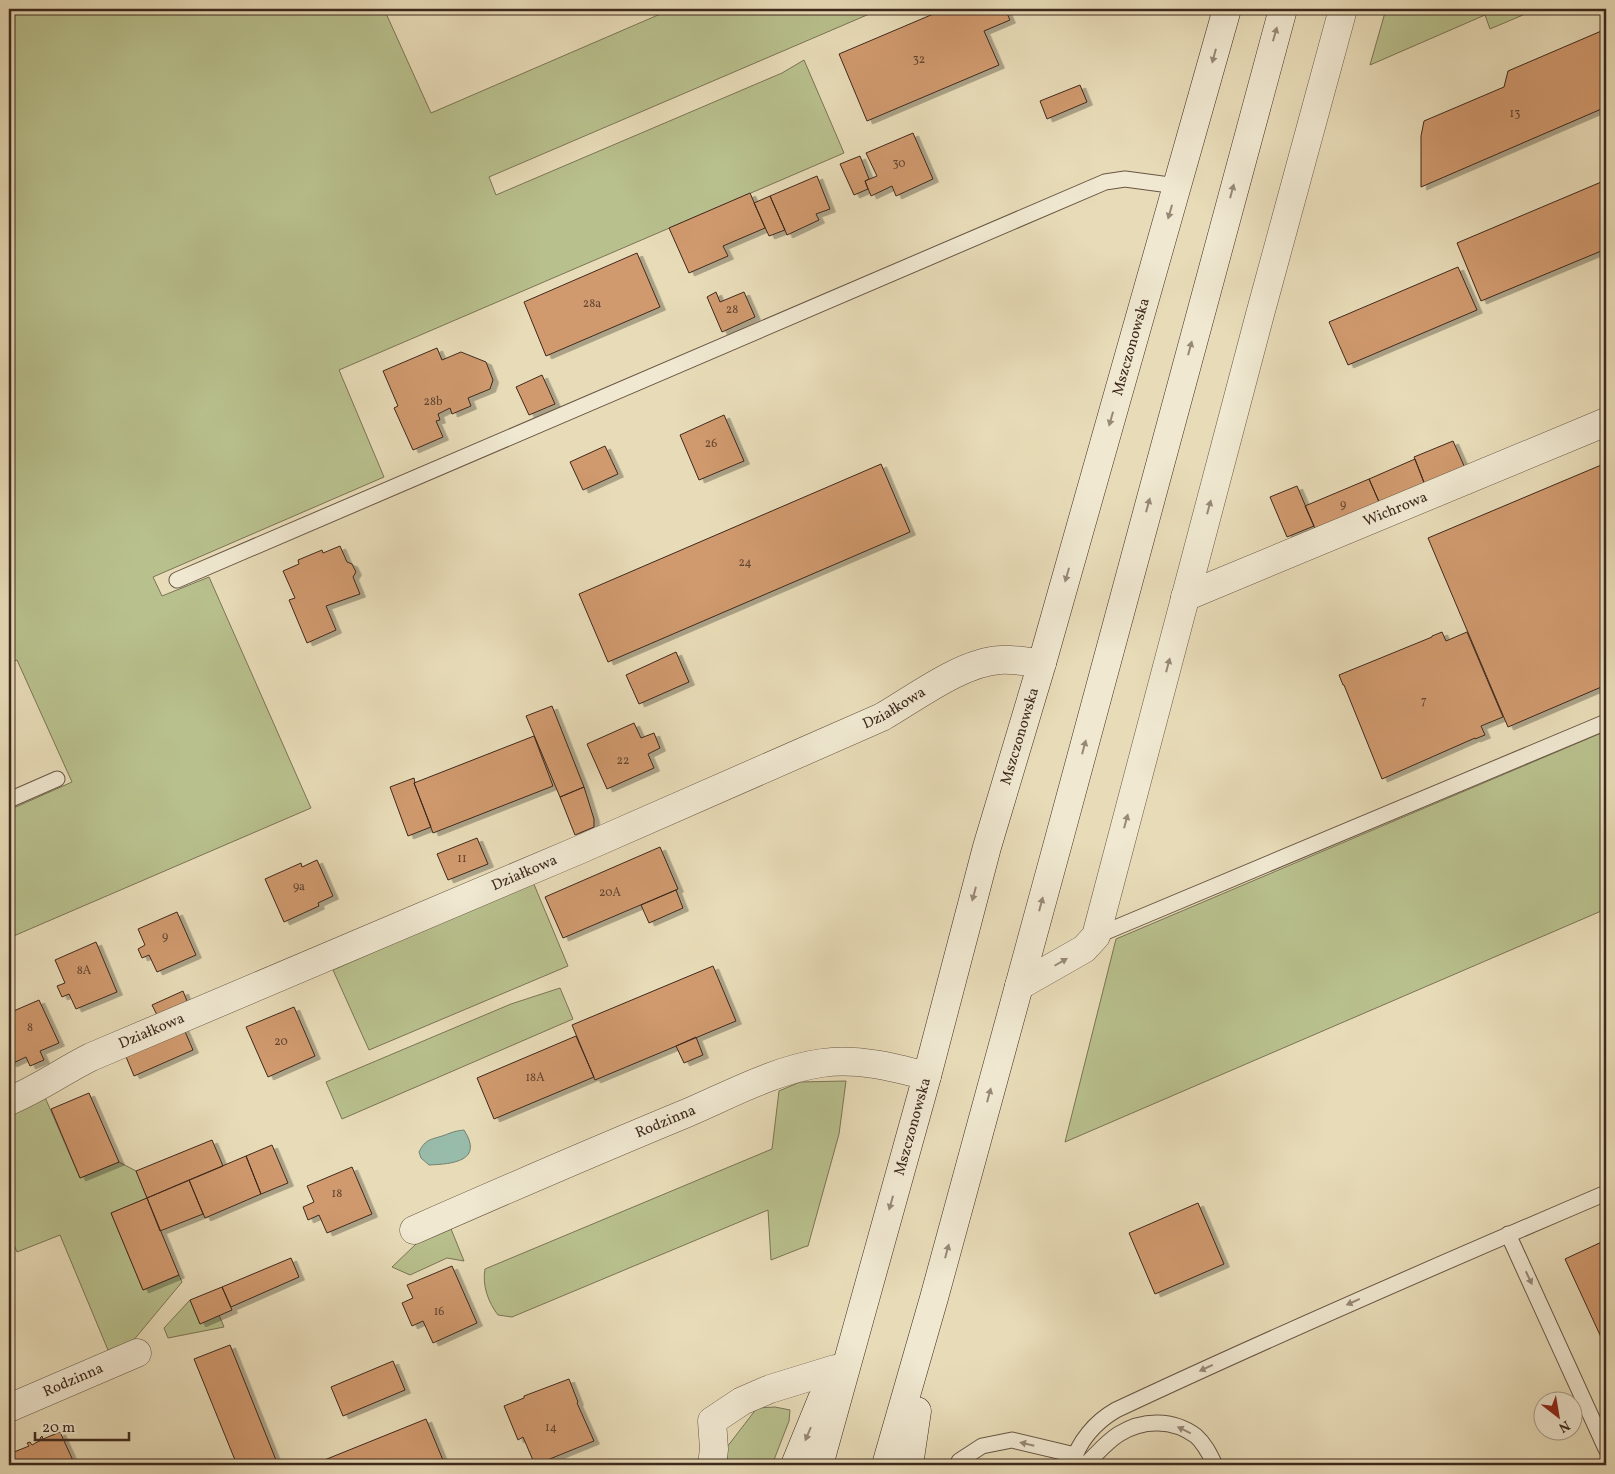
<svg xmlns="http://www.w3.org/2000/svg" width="1615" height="1474" font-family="Vollkorn,serif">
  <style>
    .green { fill: #b8c08d; stroke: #7b7455 }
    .water { fill: #98bcaa; stroke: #748172 }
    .building { fill: #d0996e; stroke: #3e291d; filter: url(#shadow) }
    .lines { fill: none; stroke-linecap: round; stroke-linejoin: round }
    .lane-casing { stroke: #685644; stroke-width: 17 }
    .street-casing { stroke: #685644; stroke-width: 29 }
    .secondary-casing { stroke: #3e291d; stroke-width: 29 }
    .lane { stroke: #f0e8d1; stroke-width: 15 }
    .street { stroke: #f0e8d1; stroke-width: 28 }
    .secondary { stroke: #f0e8d1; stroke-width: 28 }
    .oneway { fill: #978877 }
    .labels { text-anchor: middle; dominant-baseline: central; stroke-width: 5; stroke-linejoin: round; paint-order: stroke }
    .number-label { font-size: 12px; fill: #624531 }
    .street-label { font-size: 15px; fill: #3e291d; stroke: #f0e8d1 }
  </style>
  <defs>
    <filter id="shadow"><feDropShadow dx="5.5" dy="3" stdDeviation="0" flood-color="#0004"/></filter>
  </defs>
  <rect width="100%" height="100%" fill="#e8dcb8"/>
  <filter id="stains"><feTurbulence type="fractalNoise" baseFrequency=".004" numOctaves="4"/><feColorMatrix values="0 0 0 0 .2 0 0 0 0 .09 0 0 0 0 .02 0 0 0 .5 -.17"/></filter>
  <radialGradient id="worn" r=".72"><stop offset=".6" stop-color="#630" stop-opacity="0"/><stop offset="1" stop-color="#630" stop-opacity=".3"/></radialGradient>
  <!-- green -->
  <path class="green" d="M9,9H384L431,113L672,9H881L489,177L496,195L782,73L804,60L844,153L339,370L384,477L153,577L162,596L209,577L311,808L9,938V810L72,782L17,660L9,663Z
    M1386,9H1537L1490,29L1485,15L1370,65Z
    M1606,731V909L1065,1142L1116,939Z
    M533,882L568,966L369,1050L333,970Z
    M560,988L573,1019L342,1119L326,1082L511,1004Z
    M846,1081L839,1134L808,1246L804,1247L771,1260L768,1210L512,1317L498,1315C488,1302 482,1285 485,1269L772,1149L779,1091L800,1082Z
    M44,1095L80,1178L119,1162L136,1171L147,1198L111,1213L143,1290L179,1275L182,1282L132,1342L108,1350L60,1235L17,1252L9,1233V1110Z
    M451,1229L464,1261L447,1258L410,1275L392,1267L416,1244Z
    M190,1300L200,1324L219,1315L224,1327L168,1338L164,1328Z
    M775,1407L790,1410L789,1421L772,1465H727V1447L757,1408Z"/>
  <!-- water -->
  <path class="water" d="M464,1130C484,1161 453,1164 429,1165L421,1158L419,1152C426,1138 431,1140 445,1135C453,1132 455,1131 464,1130Z"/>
  <!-- building -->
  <path class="building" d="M945,9H1005L1010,20L984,31L999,65L867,121L839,54Z
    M1606,29V107L1421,187V136L1424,121L1504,87L1508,71Z
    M1080,85L1087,102L1047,119L1040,101Z
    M913,133L933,179L896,196L892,186L871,196L865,181L877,176L866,153Z
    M860,156L869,179L865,181L868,189L854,195L840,164Z
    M817,176L830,209L816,214L819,220L787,235L770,196Z
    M1606,180V249L1481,301L1457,243Z
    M750,193L765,228L723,246L728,256L689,273L669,228Z
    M770,196L785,230L769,236L754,203Z
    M637,253L660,307L546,356L524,302Z
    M1458,267L1477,310L1348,365L1329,322Z
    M716,292L720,302L744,292L755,317L722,332L707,297Z
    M437,348L442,360L461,352L486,362L493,380L490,389L468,398L471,406L452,414L450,408L438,414L440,420L436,421L443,437L413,450L394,408L398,406L383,371Z
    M542,375L555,404L529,415L516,387Z
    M724,415L744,461L699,480L680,435Z
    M1453,441L1465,468L1425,485L1414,457Z
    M605,446L618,474L583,490L570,462Z
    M1415,459L1425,485L1380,504L1369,479Z
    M1606,463V685L1508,727L1428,538Z
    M881,464L910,532L608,662L579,594Z
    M1369,479L1380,504L1316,531L1305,506Z
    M1297,486L1314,526L1287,537L1270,497Z
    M340,546L347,562L352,564L356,572L353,577L360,594L326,606L336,630L307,643L289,600L295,598L283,571L299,564L298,560L322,550L323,553Z
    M1442,632L1446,641L1467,632L1503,717L1481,726L1485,735L1475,739V738L1382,779L1344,685H1343L1339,675L1432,637V636Z
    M676,652L689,682L639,704L626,675Z
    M552,706L584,787L560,797L526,716Z
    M634,723L641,738L654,733L660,748L648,754L654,768L607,789L587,744Z
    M534,736L553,786L433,833L414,783Z
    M414,778L415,783H414L431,827L408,836L390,787Z
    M584,787L594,819V827L575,835L560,797Z
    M477,838L488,864L448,880L437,854Z
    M660,847L678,889L563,938L545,897Z
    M317,860L333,896L318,903L319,906L284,922L265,879L301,863L302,867Z
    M676,890L683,908L649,923L641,905Z
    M177,912L196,955L157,972L149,955L142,958L138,949L145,945L138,929Z
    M96,942L117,992L76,1009L69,994L62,997L57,986L65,983L55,960Z
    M713,966L736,1021L595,1080L572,1025Z
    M183,991L189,1006L159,1019L152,1005Z
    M39,1000L59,1043L40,1051L44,1060L30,1066L26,1057L11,1064L9,1059V1013Z
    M294,1007L315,1056L268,1077L246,1027Z
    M183,1027L193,1050L134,1076L124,1052Z
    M576,1036L594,1077L494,1119L477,1078Z
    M696,1037L703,1055L684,1063L676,1046Z
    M89,1093L119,1162L80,1178L51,1109Z
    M212,1140L223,1166L147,1198L136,1171Z
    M272,1145L288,1183L261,1194L246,1156Z
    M246,1156L261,1194L205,1218L189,1180Z
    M352,1167L372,1214L327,1233L319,1215L308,1220L303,1207L314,1202L307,1186Z
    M189,1180L203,1214L160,1231L147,1198Z
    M147,1198L179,1275L143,1290L111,1213Z
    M1198,1203L1224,1264L1155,1294L1129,1233Z
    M1606,1240V1348L1565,1259Z
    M291,1258L299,1277L231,1307L222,1287Z
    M452,1266L477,1323L433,1343L423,1321L412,1326L402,1303L413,1298L407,1285Z
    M222,1287L232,1310L200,1324L190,1300Z
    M230,1345L278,1465H237L194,1359Z
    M393,1361L405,1390L343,1416L331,1387Z
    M569,1379L578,1402L577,1403L594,1441L535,1465L523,1437L518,1440L504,1406L524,1398V1396Z
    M426,1419L445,1465H312Z
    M60,1432L75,1465H14L9,1454L29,1446L27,1443L30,1442L32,1445L41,1440L40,1438L42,1436L43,1439Z"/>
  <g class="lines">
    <defs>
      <path id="lane" d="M177,580L1105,182L1125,179L1177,186
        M9,800L57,779
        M1096,936L1606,722
        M1508,1234L1606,1449
        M958,1465L959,1461L982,1446L1012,1440L1075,1455
        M1072,1465C1078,1442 1095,1422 1116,1410C1278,1334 1442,1263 1606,1193
        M1085,1465C1096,1455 1106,1442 1119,1434C1143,1419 1173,1419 1196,1436C1205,1444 1210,1455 1215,1465"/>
      <g id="street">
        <path id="s1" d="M1185,597L1606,422"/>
        <path d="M1019,986L1084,949L1096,936L1259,318L1343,9"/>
        <path id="s2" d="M9,1101C38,1089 63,1071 91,1057L579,850L882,717C915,698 962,662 1000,660C1013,659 1028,662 1042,663"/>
        <path id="s3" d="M414,1230C505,1190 595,1151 687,1113C729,1095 777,1069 822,1063C858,1058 893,1067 927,1076"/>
        <path id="s4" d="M9,1408L137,1353"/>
        <path d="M712,1465L714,1449L712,1421L742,1401L770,1389L835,1369"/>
      </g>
      <g id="secondary">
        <path d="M795,1465L822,1399"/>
        <path id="s5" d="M819,1465L927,1076L987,847L1042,663L1227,9"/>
        <path d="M886,1465L934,1298L1058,843L1283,9"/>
        <path d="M909,1465L917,1411"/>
      </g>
    </defs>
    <!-- lane casing -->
    <use href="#lane" class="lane-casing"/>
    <!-- street casing -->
    <use href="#street" class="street-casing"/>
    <!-- secondary casing -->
    <use href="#secondary" class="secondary-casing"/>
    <!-- lane -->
    <use href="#lane" class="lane"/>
    <!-- street -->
    <use href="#street" class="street"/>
    <!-- secondary -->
    <use href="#secondary" class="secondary"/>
  </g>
  <!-- one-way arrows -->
  <defs><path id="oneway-solid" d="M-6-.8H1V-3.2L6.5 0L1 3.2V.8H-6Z" transform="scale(1.25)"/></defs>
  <g class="oneway">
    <use href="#oneway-solid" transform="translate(1275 34) rotate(-74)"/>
    <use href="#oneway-solid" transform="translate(1214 56) rotate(105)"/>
    <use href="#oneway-solid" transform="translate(1232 191) rotate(-75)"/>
    <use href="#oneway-solid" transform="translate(1170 212) rotate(106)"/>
    <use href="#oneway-solid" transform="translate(1190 348) rotate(-75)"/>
    <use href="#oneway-solid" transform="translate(1111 419) rotate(106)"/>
    <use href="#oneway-solid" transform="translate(1148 505) rotate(-75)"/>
    <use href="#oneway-solid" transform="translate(1209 507) rotate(-75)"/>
    <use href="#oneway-solid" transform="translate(1067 575) rotate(106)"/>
    <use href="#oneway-solid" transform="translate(1168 665) rotate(-75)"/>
    <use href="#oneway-solid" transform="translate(1084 747) rotate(-75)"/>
    <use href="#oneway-solid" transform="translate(1126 821) rotate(-75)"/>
    <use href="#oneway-solid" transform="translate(974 894) rotate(105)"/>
    <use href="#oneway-solid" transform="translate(1041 904) rotate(-75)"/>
    <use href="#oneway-solid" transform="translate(1061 962) rotate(-30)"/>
    <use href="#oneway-solid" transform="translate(989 1095) rotate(-75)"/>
    <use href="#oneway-solid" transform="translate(891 1203) rotate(106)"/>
    <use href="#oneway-solid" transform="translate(947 1251) rotate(-75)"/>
    <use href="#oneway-solid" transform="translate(1529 1278) rotate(65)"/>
    <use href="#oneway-solid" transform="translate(1353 1302) rotate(156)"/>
    <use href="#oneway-solid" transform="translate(1206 1368) rotate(155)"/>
    <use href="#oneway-solid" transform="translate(1184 1430) rotate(-154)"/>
    <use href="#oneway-solid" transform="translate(808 1434) rotate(113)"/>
    <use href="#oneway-solid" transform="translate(1027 1444) rotate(-167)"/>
  </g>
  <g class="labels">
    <!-- number labels -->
    <g class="number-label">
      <text x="919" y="60">32</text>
      <text x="1515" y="114">13</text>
      <text x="899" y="164">30</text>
      <text x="592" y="304">28a</text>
      <text x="732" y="310">28</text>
      <text x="433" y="402">28b</text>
      <text x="711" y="444">26</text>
      <text x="1343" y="505">9</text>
      <text x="745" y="563">24</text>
      <text x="1424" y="701">7</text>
      <text x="623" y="761">22</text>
      <text x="462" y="859">11</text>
      <text x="299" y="887">9a</text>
      <text x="610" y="893">20A</text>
      <text x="165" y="937">9</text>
      <text x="84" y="971">8A</text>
      <text x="30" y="1028">8</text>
      <text x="281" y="1042">20</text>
      <text x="535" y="1078">18A</text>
      <text x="337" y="1194">18</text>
      <text x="439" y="1312">16</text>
      <text x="551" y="1428">14</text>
    </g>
    <!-- street labels -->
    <g class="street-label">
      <text stroke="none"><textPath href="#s5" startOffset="1161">Mszczonowska</textPath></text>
      <text stroke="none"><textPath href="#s1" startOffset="228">Wichrowa</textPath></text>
      <text stroke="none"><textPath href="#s2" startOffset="969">Działkowa</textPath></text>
      <text stroke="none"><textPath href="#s5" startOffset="756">Mszczonowska</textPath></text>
      <text stroke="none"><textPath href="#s2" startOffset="564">Działkowa</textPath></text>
      <text stroke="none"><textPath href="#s2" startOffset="159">Działkowa</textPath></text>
      <text stroke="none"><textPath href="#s3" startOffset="274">Rodzinna</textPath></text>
      <text stroke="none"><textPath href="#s5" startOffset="351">Mszczonowska</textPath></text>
      <text stroke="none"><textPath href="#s4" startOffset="70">Rodzinna</textPath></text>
    </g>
  </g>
  <!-- margin -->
  <rect width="1615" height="1474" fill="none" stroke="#e8dcb8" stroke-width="30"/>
  <rect x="10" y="10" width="1595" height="1454" fill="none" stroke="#3e291d" stroke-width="2.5"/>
  <rect x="15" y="15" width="1585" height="1444" fill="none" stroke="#3e291d"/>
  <!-- north arrow -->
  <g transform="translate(1558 1416) rotate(149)"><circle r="24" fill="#f0e8d1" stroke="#a99c89"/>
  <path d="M0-4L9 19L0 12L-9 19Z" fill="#8f2418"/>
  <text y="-8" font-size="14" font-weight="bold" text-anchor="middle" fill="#3e291d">N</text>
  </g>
  <!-- scale -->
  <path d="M35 1432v8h94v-8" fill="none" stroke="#3e291d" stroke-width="2.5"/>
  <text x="42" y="1432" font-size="15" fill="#3e291d" stroke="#f0e8d1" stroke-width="4" paint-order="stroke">20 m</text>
  <rect width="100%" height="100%" filter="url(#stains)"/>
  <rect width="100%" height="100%" fill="url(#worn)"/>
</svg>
